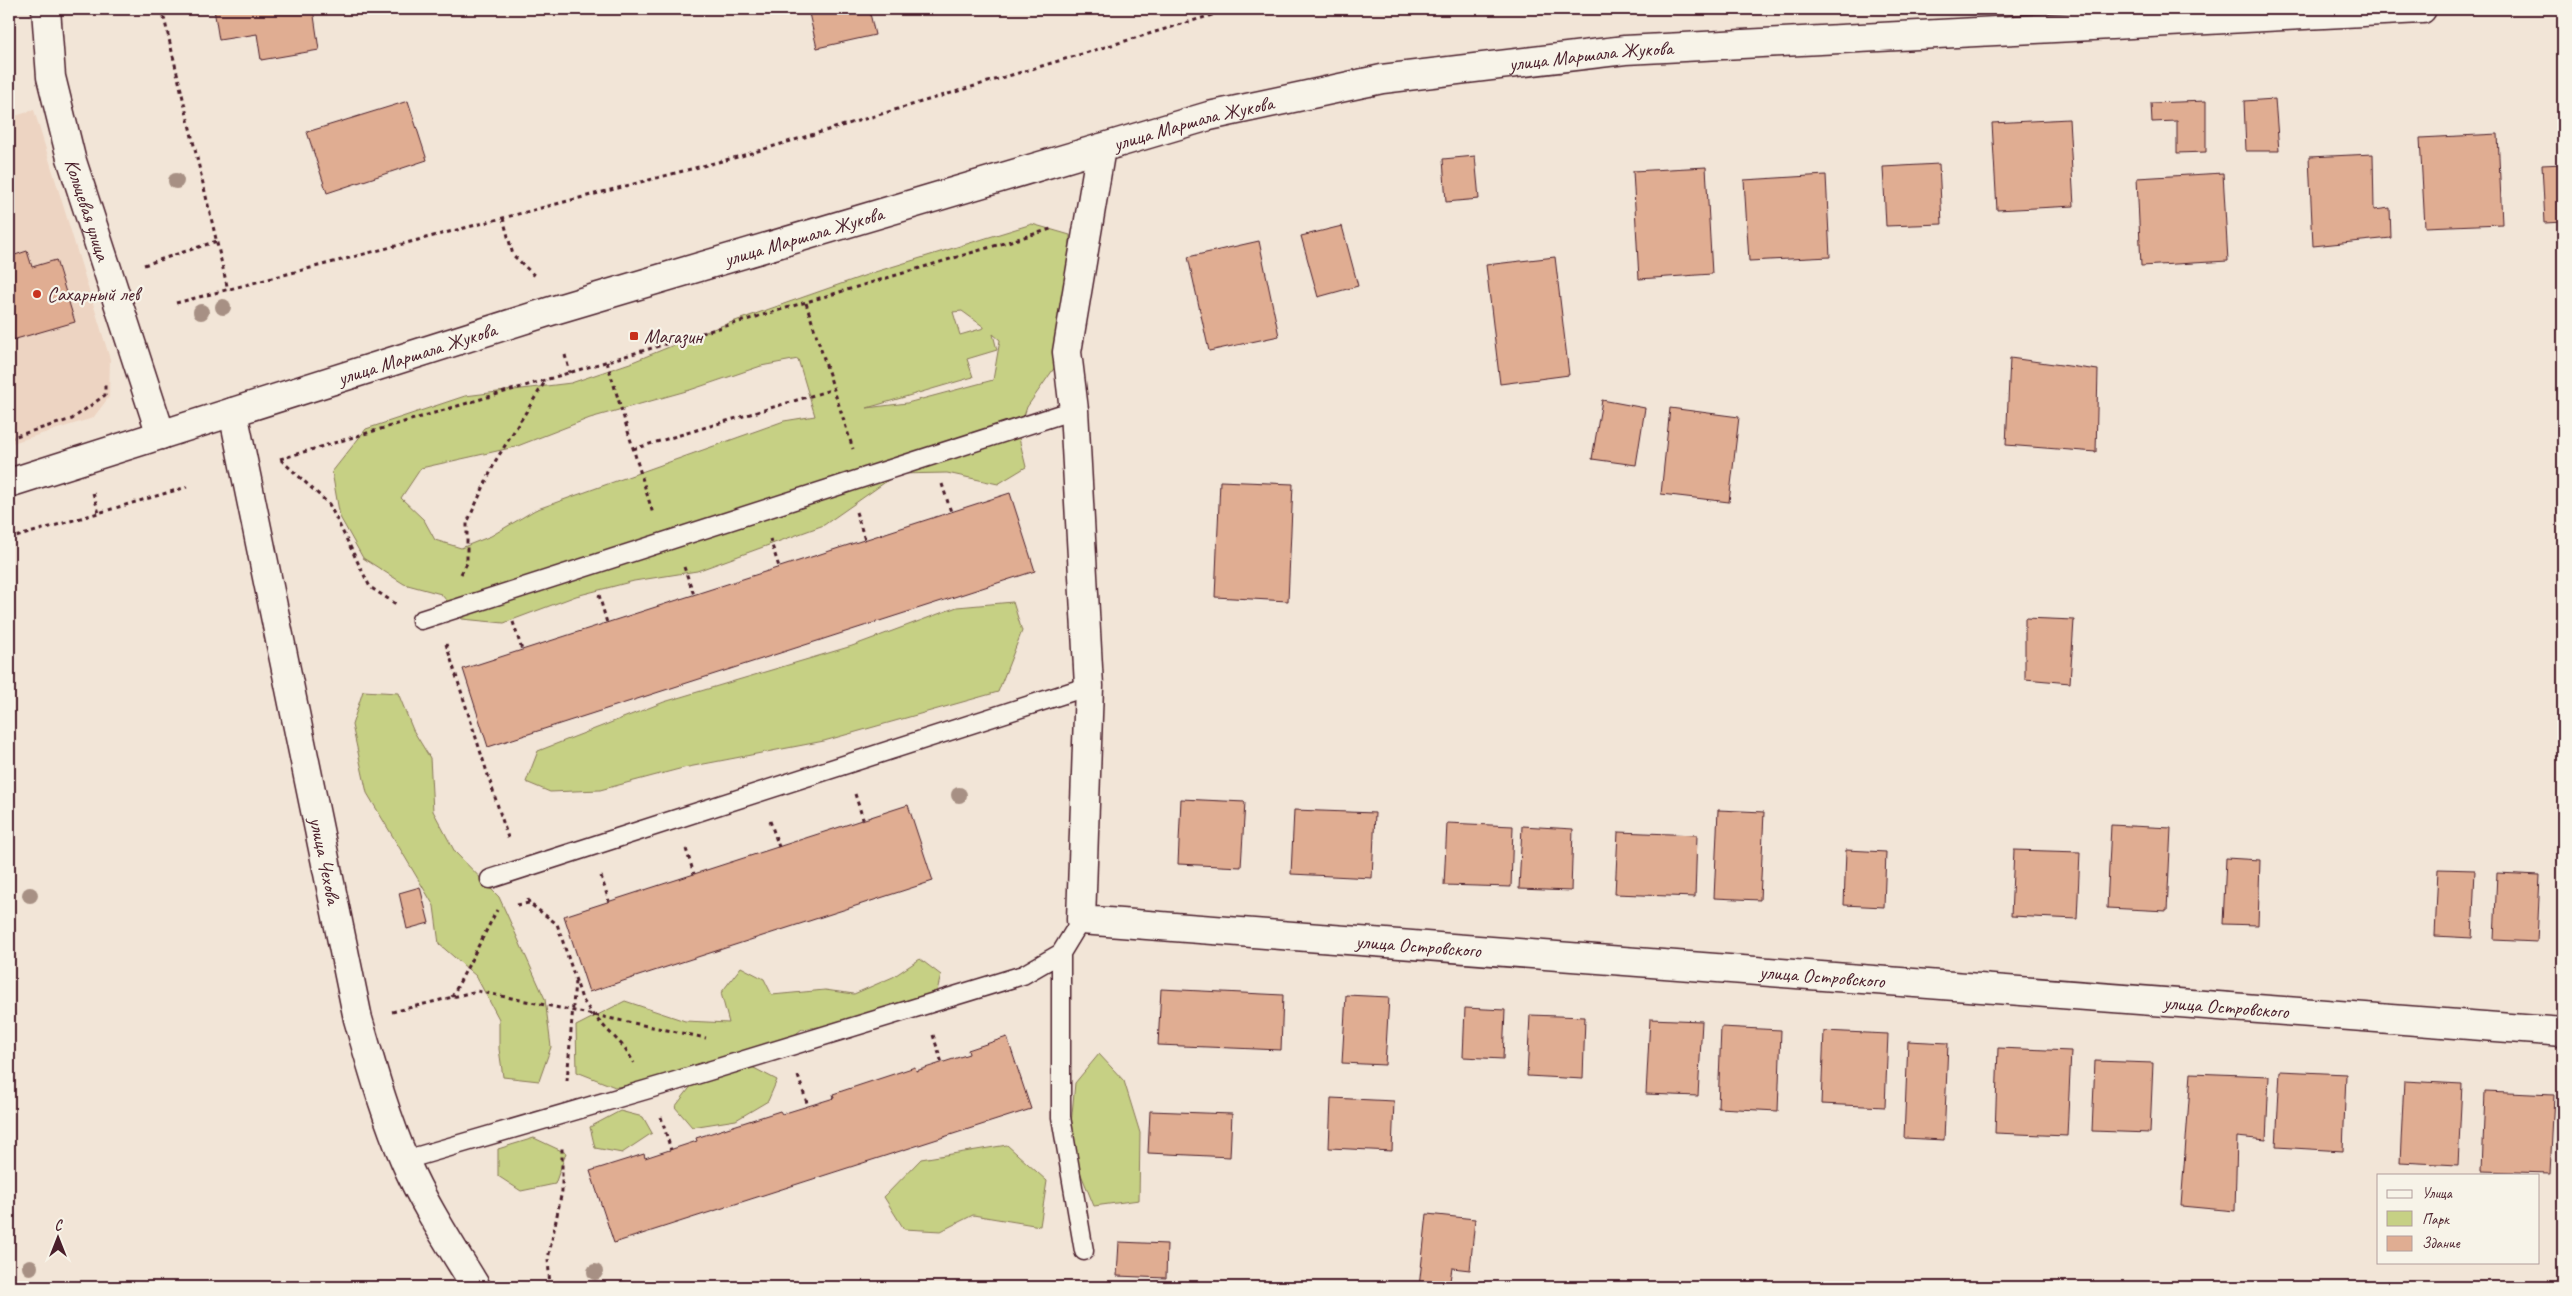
<svg xmlns="http://www.w3.org/2000/svg" width="2572" height="1296" font-family="Caveat,sans-serif">
  <style>
    .built { fill: #edd4c2 }
    .green { fill: #c6d084; stroke: #887858; fill-rule: evenodd }
    .building { fill: #e0ad92; stroke: #4a1f2b }
    .lines { fill: none; stroke-linecap: round; stroke-linejoin: round }
    .service-casing { stroke: #4a1f2b; stroke-width: 21 }
    .minor-casing { stroke: #4a1f2b; stroke-width: 31 }
    .tertiary-casing { stroke: #4a1f2b; stroke-width: 31 }
    .secondary-casing { stroke: #4a1f2b; stroke-width: 31 }
    .path { stroke: #4a1f2b; stroke-width: 3; stroke-dasharray: 4 4; stroke-linecap: butt }
    .service { stroke: #f7f3e8; stroke-width: 18 }
    .minor { stroke: #f7f3e8; stroke-width: 28 }
    .tertiary { stroke: #f7f3e8; stroke-width: 28 }
    .secondary { stroke: #f7f3e8; stroke-width: 28 }
    .tree { fill: #a79084 }
    .poi-dot { fill: #c8321e; stroke: #f7f3e8; stroke-width: 2 }
    .labels { text-anchor: middle; dominant-baseline: central; stroke-width: 4.5; stroke-linejoin: round; paint-order: stroke }
    .street-label { font-size: 20px; fill: #4a1f2b; stroke: #f7f3e8 }
    .poi-label { font-size: 20px; fill: #4a1f2b; stroke: #f7f3e8; text-anchor: start }
  </style>
  <rect width="100%" height="100%" fill="#f2e5d7"/>
  <filter id="ink" filterUnits="userSpaceOnUse"><feTurbulence type="fractalNoise" baseFrequency=".02" numOctaves="2"/><feDisplacementMap in="SourceGraphic" scale="10" xChannelSelector="R" yChannelSelector="G"/><feConvolveMatrix kernelMatrix="1 2 1 2 8 2 1 2 1" color-interpolation-filters="sRGB"/></filter>
  <g filter="url(#ink)">
    <!-- built -->
    <path class="built" d="M34,110L110,359L109,397L93,418L9,444V118Z"/>
    <!-- green -->
    <path class="green" d="M1032,224L1070,235V296L1055,367L1027,407L1018,434L1026,467L998,484L947,473L897,474L824,525L697,571L634,581L576,596L504,623L462,619L441,594L404,584L363,558L340,517L332,472L366,429L465,396L571,383L630,363L718,327L875,272ZM962,311L984,327V328L960,335L953,312ZM993,334L1000,340L993,380L907,403L867,408L973,377L967,359L997,350ZM798,359L815,416L784,421L535,510L491,536L461,548L435,540L424,520L401,498L421,468L515,447L590,418L690,390L761,366Z
      M1013,602L1022,631L998,692L824,741L683,768L600,790L550,792L526,782L538,751L664,702L852,646L957,607Z
      M363,691L398,693L413,730L430,758L433,811L455,852L499,897L545,999L551,1047L539,1081L503,1077L499,1049V1019L476,976L439,944L434,906L367,793L352,725Z
      M920,959L941,975L936,995L876,1020L802,1029L776,1050L641,1085L615,1087L577,1072L576,1026L625,1001L685,1021L729,1023L721,993L741,967L764,979L772,995L825,990L854,994L893,977Z
      M1099,1054L1124,1081L1140,1133L1139,1200L1094,1206L1069,1145L1075,1083Z
      M750,1066L777,1080L768,1101L736,1120L692,1127L675,1107L692,1085Z
      M620,1111L643,1117L652,1133L622,1153L595,1148L590,1127Z
      M534,1138L566,1153L555,1184L521,1191L498,1176V1149Z
      M1007,1145L1047,1181L1040,1226L973,1215L941,1231L904,1229L884,1197L921,1159Z"/>
    <!-- building -->
    <path class="building" d="M214,9H313L319,50L261,60L257,34L219,40Z
      M808,9H869L875,35L817,48Z
      M2275,99L2279,151H2246L2244,101Z
      M408,101L427,160L327,193L307,132Z
      M2206,101V152L2177,153V121L2152,122L2151,103Z
      M2069,119L2074,206L1997,210L1992,123Z
      M2498,134L2502,224L2425,227L2420,138Z
      M2373,154L2374,210L2390,208L2391,238L2313,246L2309,157Z
      M1475,156L1479,199L1446,202L1443,159Z
      M1939,164L1942,224L1886,226L1883,167Z
      M2563,164V222L2545,223L2542,165Z
      M1706,167L1712,274L1639,279L1633,171Z
      M2223,173L2228,261L2141,266L2137,178Z
      M1826,175L1830,257L1749,261L1744,180Z
      M1342,226L1358,286L1318,297L1301,236Z
      M1259,241L1279,336L1209,351L1188,257Z
      M27,251L32,267L56,260L75,322L9,341V257Z
      M1555,257L1569,375L1500,384L1486,265Z
      M2010,358L2098,370L2096,452L2006,445Z
      M1602,400L1645,408L1636,465L1592,459Z
      M1670,408L1739,417L1729,502L1661,494Z
      M1220,481L1293,484L1288,601L1215,597Z
      M1010,493L1035,571L488,747L463,669Z
      M2025,618L2074,620L2070,683L2025,679Z
      M1181,799L1245,802L1241,867L1178,864Z
      M908,805L933,881L589,992L564,916Z
      M1294,810L1375,813L1372,878L1291,874Z
      M1718,810L1764,812L1760,900L1714,898Z
      M1447,823L1513,826L1511,887L1444,885Z
      M2111,825L2171,828L2167,911L2107,908Z
      M1522,826L1573,829L1571,891L1519,889Z
      M1618,832L1697,835L1695,897L1615,894Z
      M1846,850L1886,852L1884,907L1844,905Z
      M2014,850L2080,852L2077,919L2011,916Z
      M2226,858L2260,860L2258,925L2223,924Z
      M2438,869L2475,870L2472,938L2435,936Z
      M2497,873L2540,875L2537,942L2494,940Z
      M420,887L429,923L407,929L399,893Z
      M1161,989L1283,995L1281,1050L1158,1045Z
      M1346,995L1389,997L1385,1065L1342,1063Z
      M1465,1008L1505,1010L1503,1059L1463,1057Z
      M1530,1015L1585,1017L1583,1079L1527,1076Z
      M1650,1019L1702,1021L1698,1096L1646,1094Z
      M1721,1027L1781,1030L1778,1111L1718,1108Z
      M1824,1031L1888,1034L1885,1107L1821,1104Z
      M1007,1037L1031,1109L614,1243L590,1171L644,1154L645,1158L697,1141L696,1138L780,1111L782,1114L834,1098L833,1094L915,1067L916,1071L969,1054L968,1050Z
      M1908,1041L1948,1043L1944,1140L1904,1138Z
      M1998,1048L2071,1051L2067,1136L1995,1133Z
      M2095,1061L2153,1063L2150,1133L2092,1131Z
      M2280,1071L2346,1074L2343,1151L2276,1147Z
      M2191,1073L2269,1076L2266,1140L2237,1137L2235,1211L2181,1206Z
      M2404,1081L2462,1084L2458,1165L2400,1162Z
      M2485,1092L2554,1095L2550,1173L2482,1171Z
      M1331,1098L1394,1101L1392,1151L1329,1148Z
      M1150,1111L1232,1114L1230,1157L1148,1153Z
      M1427,1214L1475,1219L1470,1270L1452,1268L1449,1287H1419Z
      M1119,1242L1167,1244L1166,1278L1117,1276Z"/>
    <g class="lines">
      <defs>
        <path id="service" d="M421,620L1074,410
          M490,879L1089,686
          M1061,953V1117L1084,1251
          M405,1160L666,1084L1023,975L1061,953L1081,920"/>
        <g id="minor">
          <path id="s1" d="M1101,148L1067,352L1074,410L1089,686L1081,920L2563,1032"/>
          <path id="s2" d="M233,412L358,1019C372,1067 385,1115 405,1161C424,1205 451,1246 476,1287"/>
        </g>
        <g id="tertiary">
          <path id="s3" d="M46,9L51,77L71,158L161,435"/>
        </g>
        <g id="secondary">
          <path id="s4" d="M9,483L551,311L1101,148L1209,116L1382,79L1625,50L2422,9"/>
        </g>
      </defs>
      <!-- service casing -->
      <use href="#service" class="service-casing"/>
      <!-- minor casing -->
      <use href="#minor" class="minor-casing"/>
      <!-- tertiary casing -->
      <use href="#tertiary" class="tertiary-casing"/>
      <!-- secondary casing -->
      <use href="#secondary" class="secondary-casing"/>
      <!-- path -->
      <path class="path" d="M162,9L228,290
        M503,218L513,255L537,278
        M144,265L217,241
        M176,303L741,156L1232,9
        M806,303L853,449
        M565,355L570,373
        M607,362L653,514
        M9,438L72,419L105,395V385
        M633,449L834,389
        M280,459L1051,229
        M281,460L329,504L370,587L396,604
        M942,484L951,512
        M93,493L99,513
        M856,512L865,540
        M9,539L187,487
        M770,539L779,567
        M684,567L694,595
        M461,574L467,563V523L496,460L546,380
        M599,595L607,623
        M513,622L522,650
        M446,644L509,841
        M855,794L863,819
        M770,821L779,847
        M686,849L694,874
        M601,876L609,901
        M528,899L529,903L557,924L582,999L593,1015L625,1048L634,1063
        M517,905L529,903
        M452,997L497,910
        M392,1012L477,991L706,1038
        M933,1035L942,1063
        M798,1076L808,1106
        M567,1081L575,981
        M661,1117L671,1150
        M550,1287L548,1259L562,1191V1145"/>
      <!-- service -->
      <use href="#service" class="service"/>
      <!-- minor -->
      <use href="#minor" class="minor"/>
      <!-- tertiary -->
      <use href="#tertiary" class="tertiary"/>
      <!-- secondary -->
      <use href="#secondary" class="secondary"/>
    </g>
    <!-- trees -->
    <g class="tree">
      <circle cx="176" cy="181" r="8"/>
      <circle cx="223" cy="307" r="8"/>
      <circle cx="201" cy="312" r="8"/>
      <circle cx="959" cy="795" r="8"/>
      <circle cx="30" cy="895" r="8"/>
      <circle cx="30" cy="1267" r="8"/>
      <circle cx="595" cy="1272" r="8"/>
    </g>
  </g>
  <!-- markers -->
  <g class="poi-dot">
    <circle cx="37" cy="294" r="5"/>
    <rect x="629" y="331" width="10" height="10" rx="2.5"/>
  </g>
  <g class="labels">
    <!-- street labels -->
    <g class="street-label">
      <text stroke="none"><textPath href="#s4" startOffset="1642">улица Маршала Жукова</textPath></text>
      <text stroke="none"><textPath href="#s4" startOffset="1238">улица Маршала Жукова</textPath></text>
      <text stroke="none"><textPath href="#s3" startOffset="206">Кольцевая улица</textPath></text>
      <text stroke="none"><textPath href="#s4" startOffset="832">улица Маршала Жукова</textPath></text>
      <text stroke="none"><textPath href="#s4" startOffset="428">улица Маршала Жукова</textPath></text>
      <text stroke="none"><textPath href="#s2" startOffset="458">улица Чехова</textPath></text>
      <text stroke="none"><textPath href="#s1" startOffset="1114">улица Островского</textPath></text>
      <text stroke="none"><textPath href="#s1" startOffset="1519">улица Островского</textPath></text>
      <text stroke="none"><textPath href="#s1" startOffset="1924">улица Островского</textPath></text>
    </g>
    <!-- poi labels -->
    <g class="poi-label">
      <text x="47" y="294">Сахарный лев</text>
      <text x="644" y="336">Магазин</text>
    </g>
  </g>
  <!-- margin -->
  <rect width="2572" height="1296" fill="none" stroke="#f7f3e8" stroke-width="30"/>
  <rect x="15" y="15" width="2542" height="1266" fill="none" stroke="#4a1f2b" stroke-width="2" filter="url(#ink)"/>
  <!-- legend -->
  <rect x="2377" y="1174" width="162" height="90" fill="#f7f3e8" stroke="#b29e9c"/>
  <rect x="2387" y="1190" width="25" height="8" fill="#f7f3e8" stroke="#b29e9c"/>
  <text x="2422" y="1198" font-size="15" fill="#4a1f2b">Улица</text>
  <rect x="2387" y="1211" width="25" height="15" fill="#c6d084" stroke="#b29e9c"/>
  <text x="2422" y="1224" font-size="15" fill="#4a1f2b">Парк</text>
  <rect x="2387" y="1236" width="25" height="15" fill="#e0ad92" stroke="#b29e9c"/>
  <text x="2422" y="1248" font-size="15" fill="#4a1f2b">Здание</text>
  <!-- north arrow -->
  <g transform="translate(58 1238)" stroke="#f7f3e8" stroke-width="4" paint-order="stroke">
  <path d="M0-4L9 19L0 12L-9 19Z" fill="#4a1f2b"/>
  <text y="-8" font-size="14" font-weight="bold" text-anchor="middle" fill="#4a1f2b">С</text>
  </g>
</svg>
